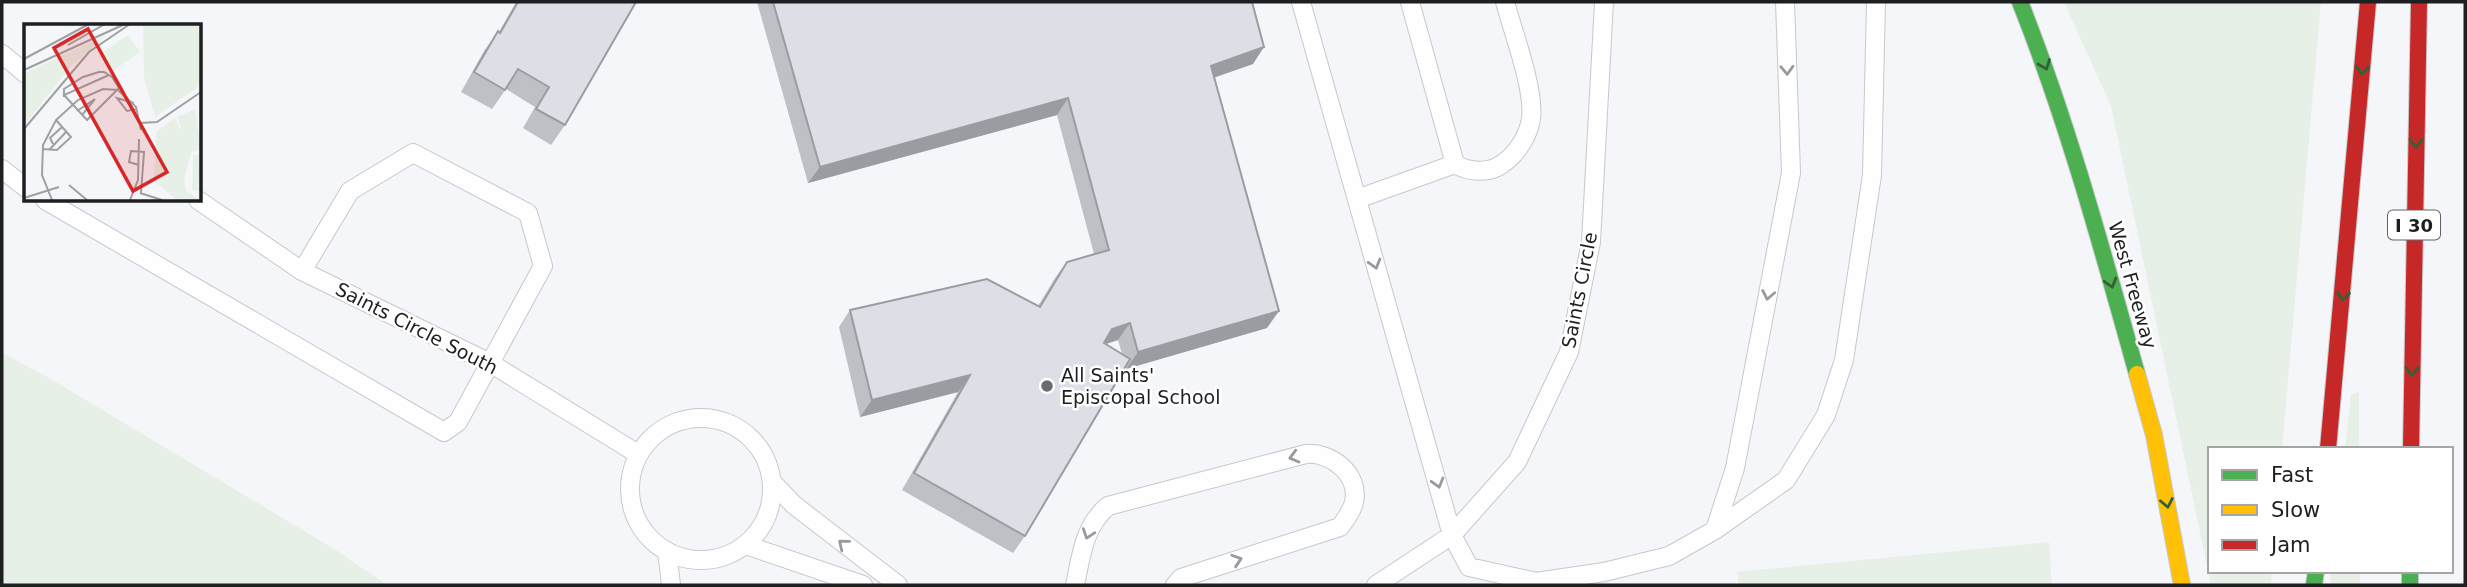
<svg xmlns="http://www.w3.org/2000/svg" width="2467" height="587" font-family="'DejaVu Sans',sans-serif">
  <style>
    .green { fill: #e6f0e6 }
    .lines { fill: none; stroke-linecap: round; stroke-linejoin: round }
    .lane-casing { stroke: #c7c8cb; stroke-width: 20 }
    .fast-casing { stroke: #c7c8cb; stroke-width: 18 }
    .slow-casing { stroke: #c7c8cb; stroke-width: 18 }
    .jam-casing { stroke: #c7c8cb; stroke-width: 18 }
    .lane { stroke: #fefefe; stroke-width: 18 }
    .fast { stroke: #4caf50; stroke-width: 16 }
    .slow { stroke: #ffc107; stroke-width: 16 }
    .jam { stroke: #c62828; stroke-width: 16 }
    .wall { fill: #bec0c6; fill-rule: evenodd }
    .shaded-wall { fill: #9b9ca1 }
    .building { fill: #dddfe6; stroke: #9b9ca1; stroke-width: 2 }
    .oneway { stroke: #336036 }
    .oneway2 { stroke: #999a9b }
    .poi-dot { fill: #696a6d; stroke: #fff; stroke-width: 2.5 }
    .labels { text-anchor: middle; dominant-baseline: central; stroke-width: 5; stroke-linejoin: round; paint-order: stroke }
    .shield { fill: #fff; stroke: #626264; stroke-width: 2 }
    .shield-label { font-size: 18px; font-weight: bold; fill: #1e1f21 }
    .street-label { font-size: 19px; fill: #1e1f21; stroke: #fff }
    .poi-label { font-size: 19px; fill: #1e1f21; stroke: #fff; text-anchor: start }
    .inset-road { fill: none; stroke: #9fa0a3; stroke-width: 2 }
    .view { fill: #d62828; fill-opacity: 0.15; stroke: #d62828; stroke-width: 3.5 }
    .inset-edge { fill: none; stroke: #1e1f21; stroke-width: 3.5 }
  </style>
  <rect width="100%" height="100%" fill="#f5f6fa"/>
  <!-- green -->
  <path class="green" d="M2064,2H2321L2282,449H2210V571H2272L2271,585H2211L2111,106Z
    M2,353L44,375L336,550L387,585H2Z
    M2359,392V449H2345L2351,394Z
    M2049,542L2052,585H1739L1737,572Z
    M2331,571H2360V585H2330Z"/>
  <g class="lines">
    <defs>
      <path id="lane" d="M1301,2L1452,535L1469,567L1536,582L1604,572L1669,556L1715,530L1786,480L1826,415L1844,360L1872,175L1876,2
        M1410,2L1455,164C1468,172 1489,174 1502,164C1516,155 1528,137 1531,119C1535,90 1513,32 1505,2
        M2,54L26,74
        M2,169L26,188
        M1357,199L1455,164
        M45,200L444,432L458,422L543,266L528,213L413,153L350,191L302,271
        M198,200L302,271L490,363L638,454
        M630 489a71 71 0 1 1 142 0a71 71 0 1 1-142 0Z
        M773,483L794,505L898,585
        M1715,530L1735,468L1791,173L1785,2
        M746,545L863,585
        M667,551L671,585
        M1075,585C1081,556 1084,526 1108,506L1306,454C1331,452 1360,474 1354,502C1352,511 1346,519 1340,527L1181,578L1175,585
        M1376,585L1452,535L1517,462L1569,352L1591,242L1604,2"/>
      <path id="fast" d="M2020,2C2068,123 2102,249 2137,374
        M2410,571V585
        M2314,585L2316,571"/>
      <path id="slow" d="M2137,374L2154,435L2182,585"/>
      <path id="jam" d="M2328,449L2368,2
        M2411,449L2419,2"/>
    </defs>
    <!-- lane casing -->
    <use href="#lane" class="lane-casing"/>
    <!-- fast casing -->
    <use href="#fast" class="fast-casing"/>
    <!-- slow casing -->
    <use href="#slow" class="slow-casing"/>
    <!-- jam casing -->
    <use href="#jam" class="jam-casing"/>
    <!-- lane -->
    <use href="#lane" class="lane"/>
    <!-- fast -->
    <use href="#fast" class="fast"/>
    <!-- slow -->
    <use href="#slow" class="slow"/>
    <!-- jam -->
    <use href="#jam" class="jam"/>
  </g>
  <!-- wall -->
  <path class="wall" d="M516,2H636L565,125L551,145L523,128L535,107L506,89L492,109L461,92L484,51L498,31L499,32Z
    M757,2H1252L1253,64L1214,77L1267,328L1126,369L1125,367L1025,536L1013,553L902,490L958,392L860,417L839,327L850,310L1038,306L1055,278L1067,262L1094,254L1057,115L808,183ZM1118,340L1122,354L1106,344Z"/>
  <!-- shaded-wall -->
  <path class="shaded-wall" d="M1264,47L1253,64L1199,83L1211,66Z
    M1068,98L1057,115L808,183L820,167Z
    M1279,311L1267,328L1126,369L1138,352Z
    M1130,323L1118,340L1100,346L1112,329Z
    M970,375L958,392L860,417L872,400Z"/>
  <!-- building -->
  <path class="building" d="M518,2H636L565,125L536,109L549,87L518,69L505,90L474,72L498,31L500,33Z
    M773,2H1252L1264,47L1211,66L1279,311L1138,352L1130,323L1112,329L1104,343L1130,359L1025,536L914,473L970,375L872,400L850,310L987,279L1040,307L1067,262L1109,250L1068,98L820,167Z"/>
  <!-- one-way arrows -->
  <defs><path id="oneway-chevron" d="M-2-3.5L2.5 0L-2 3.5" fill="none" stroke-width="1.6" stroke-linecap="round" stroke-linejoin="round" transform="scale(1.75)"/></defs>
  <g class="oneway">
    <use href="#oneway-chevron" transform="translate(2045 65) rotate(69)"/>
    <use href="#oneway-chevron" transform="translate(2362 70) rotate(94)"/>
    <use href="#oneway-chevron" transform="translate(2416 143) rotate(91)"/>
    <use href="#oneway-chevron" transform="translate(2111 283) rotate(74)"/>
    <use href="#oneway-chevron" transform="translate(2343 296) rotate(96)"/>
    <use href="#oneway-chevron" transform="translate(2412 371) rotate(91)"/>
    <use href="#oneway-chevron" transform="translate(2167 503) rotate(79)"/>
  </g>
  <g class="oneway2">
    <use href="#oneway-chevron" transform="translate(1787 70) rotate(88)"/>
    <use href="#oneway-chevron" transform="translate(1375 264) rotate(74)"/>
    <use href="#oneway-chevron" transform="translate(1768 295) rotate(101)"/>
    <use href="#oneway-chevron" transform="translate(1294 457) rotate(165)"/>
    <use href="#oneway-chevron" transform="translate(1438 483) rotate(74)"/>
    <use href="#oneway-chevron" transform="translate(1088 534) rotate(109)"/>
    <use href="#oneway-chevron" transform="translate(843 544) rotate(-141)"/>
    <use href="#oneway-chevron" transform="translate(1237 560) rotate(-18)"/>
  </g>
  <!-- markers -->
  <circle class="poi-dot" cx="1047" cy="386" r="7"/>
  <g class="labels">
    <!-- shield labels -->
    <rect class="shield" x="2388" y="210.5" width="52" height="29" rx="5"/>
    <g class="shield-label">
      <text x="2414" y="225">I 30</text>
    </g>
    <!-- street labels -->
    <g class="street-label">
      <text transform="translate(2133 285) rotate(74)">West Freeway</text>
      <text transform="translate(1579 290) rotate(-79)">Saints Circle</text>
      <text transform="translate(417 328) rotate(27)">Saints Circle South</text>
    </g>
    <!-- poi labels -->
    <g class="poi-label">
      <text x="1061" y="375">All Saints'<tspan x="1061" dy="22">Episcopal School</tspan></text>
    </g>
  </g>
  <!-- overview -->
  <g transform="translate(24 24)">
    <rect width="177" height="177" fill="#f5f6fa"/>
    <path d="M119,0H177V61L131,93L120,54ZM83,11L48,41L0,101V49ZM104,11L116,28L87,48L75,31ZM171,85L177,125L167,128L160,156L163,168L177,176H153L130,157L132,108L151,94L159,110L153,93ZM169,131H177V167L168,166Z" fill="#e6f0e6"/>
    <path class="inset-road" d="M44,21L81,0M0,35L65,0M0,46L101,0M40,73V65L59,53L75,48H80L85,51L88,53L95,64L63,96L40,71L85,51M110,79L93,74L103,87L113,85M53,87L71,75L58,91M116,99L133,98L177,68M0,105L65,28L106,0M29,120L26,114L38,103M19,125L33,126L47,113L32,96M26,125L42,108M115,141L105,138L107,127L120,128L117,169M45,161L63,176M116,169L138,176M0,174L35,163M28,176L18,151L19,121L32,96L54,76L79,65L94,66L112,83L117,106M106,176L114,156L115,115"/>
    <path class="view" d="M64,5L143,148L109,167L30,24Z"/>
    <rect width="177" height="177" class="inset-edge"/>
  </g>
  <!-- border -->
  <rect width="2467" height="587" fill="none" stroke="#1e1f21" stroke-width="7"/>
  <!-- legend -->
  <rect x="2208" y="447" width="245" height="126" fill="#ffffff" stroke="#a5a5a6" stroke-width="2"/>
  <rect x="2222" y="470" width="35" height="10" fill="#4caf50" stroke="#a5a5a6" stroke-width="2"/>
  <text x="2271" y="482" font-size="21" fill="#1e1f21">Fast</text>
  <rect x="2222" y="505" width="35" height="10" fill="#ffc107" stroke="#a5a5a6" stroke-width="2"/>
  <text x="2271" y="517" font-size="21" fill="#1e1f21">Slow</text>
  <rect x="2222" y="540" width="35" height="10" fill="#c62828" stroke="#a5a5a6" stroke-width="2"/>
  <text x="2271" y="552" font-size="21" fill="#1e1f21">Jam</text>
</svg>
